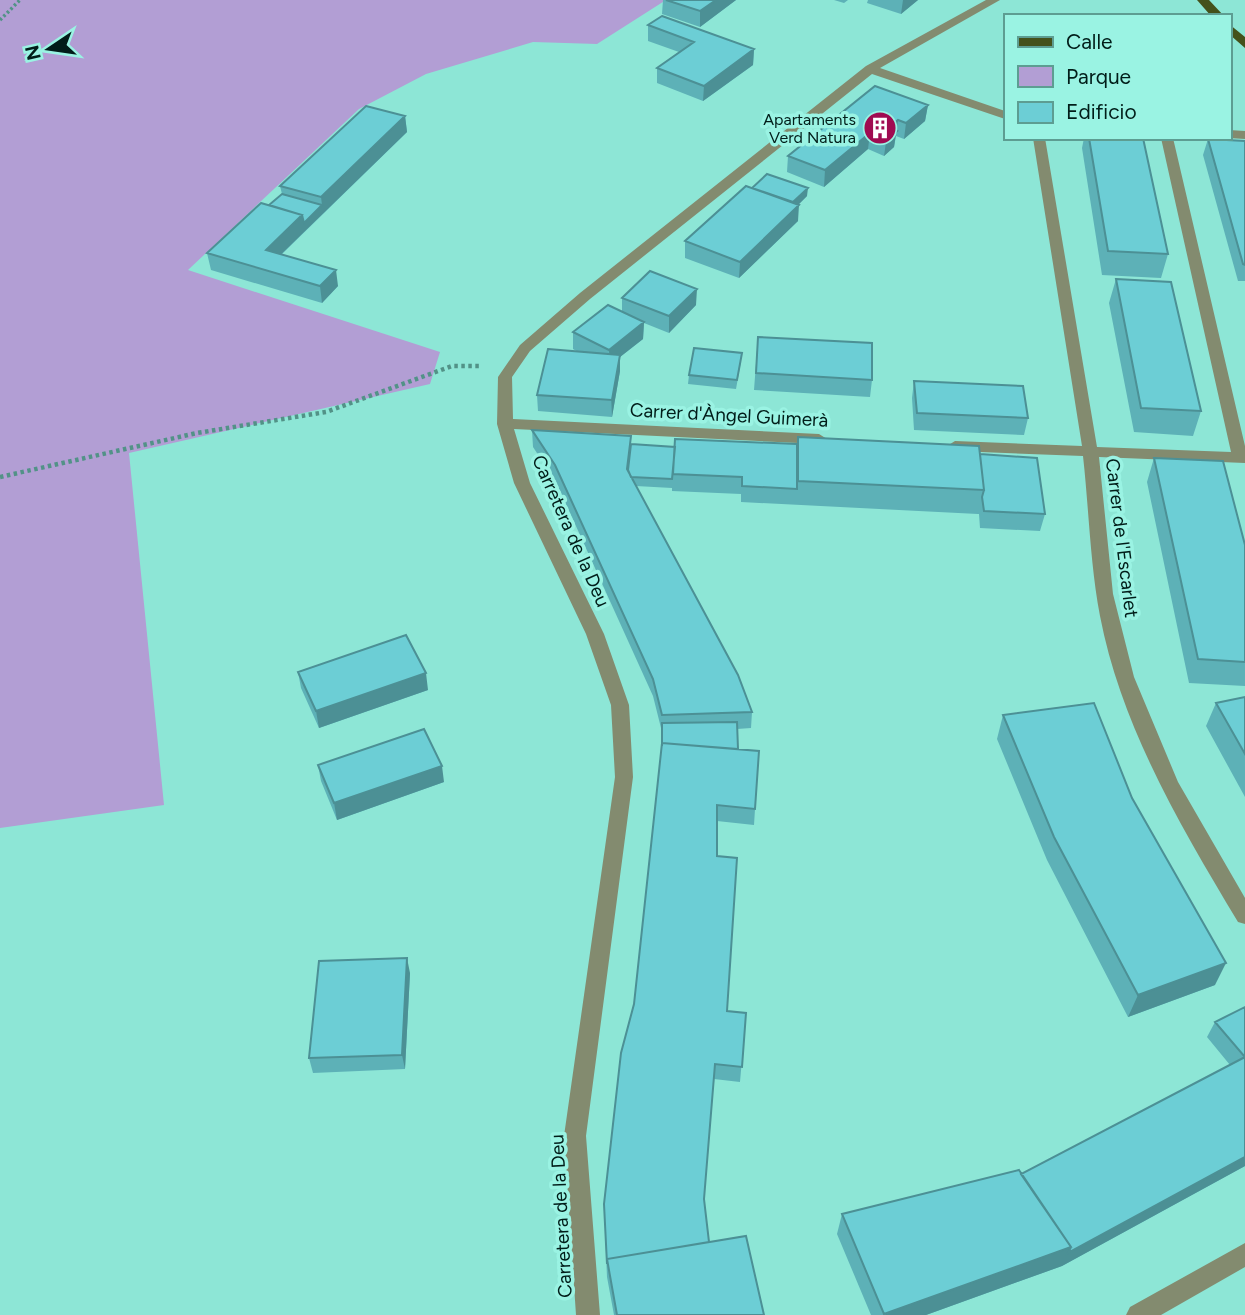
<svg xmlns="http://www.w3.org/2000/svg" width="1245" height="1315" font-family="Figtree,sans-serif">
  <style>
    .green { fill: #b29ed4 }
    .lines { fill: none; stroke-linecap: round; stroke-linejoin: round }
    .path-far1 { stroke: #529287; stroke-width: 3.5; stroke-dasharray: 2.5 2.5; stroke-linecap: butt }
    .path { stroke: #529287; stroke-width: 4.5; stroke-dasharray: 3.5 3.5; stroke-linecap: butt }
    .street { fill: #838b6f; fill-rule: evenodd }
    .primary { fill: #44511b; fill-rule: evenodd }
    .wall { fill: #5db1b7 }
    .shaded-wall { fill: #4c9095 }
    .building { fill: #6cced5; stroke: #4c9095; stroke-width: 2 }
    .labels { text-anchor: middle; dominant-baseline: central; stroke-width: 7; stroke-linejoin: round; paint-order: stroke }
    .far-poi-label { font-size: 16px; fill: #011d19; stroke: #9af3e3; text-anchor: end }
    .street-label { font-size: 19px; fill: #011d19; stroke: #9af3e3 }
  </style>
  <rect width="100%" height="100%" fill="#8de6d6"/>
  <!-- green -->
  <path class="green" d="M0,0H666L597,44L533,42L426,74L359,109L188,270L440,352L430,384L129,453L164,805L0,828Z"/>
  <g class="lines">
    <!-- path-far1 -->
    <path class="path-far1" d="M0,20L20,0"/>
    <!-- path -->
    <path class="path" d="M0,477L197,433L326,412L452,366H480"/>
    <!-- street -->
    <path class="street" d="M986,0H1000L880,68L1005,111V119L872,74L590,299L530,351L512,377L513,419L819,434L827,439L819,444L514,429L530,483L604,634L629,705L633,777L586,1136L600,1315H576L564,1136L615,777L611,705L586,634L514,483L497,424L498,377L520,345L580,293L866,66Z
      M1229,130L1245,131V139L1229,138Z
      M1033,138H1045L1097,447L1231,452L1161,138H1173L1245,446V463L1099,457L1113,594L1134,677L1178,782L1245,898V924L1238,922C1181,827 1121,726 1100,616C1090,563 1089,510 1083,456L955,451L947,446L955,441L1082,446Z
      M1245,1243V1267L1161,1315H1126L1130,1307Z"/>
    <!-- primary -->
    <path class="primary" d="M1197,0H1209L1224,16H1211Z
      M1229,24L1245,37V48L1229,34Z"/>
  </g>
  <!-- wall -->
  <path class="wall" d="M663,0H736L700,27L662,14Z
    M834,0H848L844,3Z
    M868,0H918L901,14L867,3Z
    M648,25L754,49L753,65L703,101L657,83V68L679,52L648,41Z
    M928,105L925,121L904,139L896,136L894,147L884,156L868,149L824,187L787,172L788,156Z
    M405,116L407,132L282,254L338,286L322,303L211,270L207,253L269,205L282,194L280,186Z
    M1084,138H1143L1168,254L1161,278L1102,275L1082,148Z
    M1208,139L1245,141V281H1238L1203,155Z
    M752,188L807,196L798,205V221L739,278L685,258V241Z
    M1116,279L1201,411L1193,436L1134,432L1109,303Z
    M622,298L696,305L669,333L644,323L643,339L620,357V371L612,417L538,411L537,395L578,352L573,349V332L622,312Z
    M758,337L872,380L870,397L754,390Z
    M741,361L736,389L688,384L689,375Z
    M914,381L1028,418L1024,435L914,430L912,398Z
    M532,430L631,444L675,447L797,444L798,437L980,454L1045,514L1040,531L980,528L979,514H978L741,502V494L672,491V488L636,486L752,712L751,728L737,729L738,749L755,809L754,825L717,821V856L727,1011L746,1013L740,1082L714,1079L704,1199L709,1242L764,1315H614L607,1277L604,1204L634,1004L662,748V732L653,696L556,482L533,447Z
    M1154,458L1245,545V686L1189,683L1147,482Z
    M298,672L428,690L319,728L301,688Z
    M1245,697V797L1206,726L1216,703Z
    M1003,715L1132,798L1215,985L1128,1017L1047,860L997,739Z
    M318,765L444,782L337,820L321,781Z
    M410,973L405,1069L313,1073L309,1058Z
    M1245,1007V1166L1062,1266L926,1315H871L837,1234L842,1214L1021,1174L1230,1065L1207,1037L1215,1022Z"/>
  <!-- shaded-wall -->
  <path class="shaded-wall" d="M716,0H736L700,27V11Z
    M903,0H918L901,14Z
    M754,49L753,65L703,101L704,86Z
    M928,105L925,121L904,139L906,123Z
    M405,116L407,132L269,266L266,250L302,215L322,205L321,197Z
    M898,120L894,147L884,156L888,128Z
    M870,133L868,149L824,187L825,170Z
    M808,188L807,196L786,217V208Z
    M799,205L798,221L739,278L740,262Z
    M336,270L338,286L322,303L320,286Z
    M697,289L696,305L669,333V316Z
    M644,322L643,339L620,357V371L612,417L609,350Z
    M426,673L428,690L319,728L316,711Z
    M442,766L444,782L337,820L334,803Z
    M407,958L410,973L405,1069L402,1055Z
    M1226,963L1215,985L1128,1017L1138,995Z
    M1245,1157V1166L1062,1266L926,1315H884Z"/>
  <!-- building -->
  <path class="building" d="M666,0H716L700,11Z
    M662,16L754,49L704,86L657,68L694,42L648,25Z
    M875,86L928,105L906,123L898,120L888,128L897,131L886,140L870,133L825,170L788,156Z
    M366,106L405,116L321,197L280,186Z
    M1089,138H1143L1168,254L1108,251Z
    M1208,139L1245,141V265L1243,264Z
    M767,174L808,188L793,202L752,188Z
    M746,186L799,205L740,262L685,241Z
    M282,194L322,205L304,223L302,215L269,205Z
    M261,203L302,215L266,250L336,270L320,286L207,253Z
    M650,271L697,289L669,316L622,298Z
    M1116,279L1171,282L1201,411L1141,408Z
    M608,305L644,322L609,350L573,332Z
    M758,337L872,343V380L756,373Z
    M694,348L742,353L737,380L689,375Z
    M548,349L620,355L612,400L537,395Z
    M914,381L1023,386L1028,418L917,413Z
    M532,430L631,436L627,469L738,675L752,712L662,715L653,679L555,465Z
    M798,437L979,446L984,490L798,481Z
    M675,439L797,444V489L742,486V477L673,474Z
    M631,444L675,447L672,479L631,477L628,470Z
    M980,454L1037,458L1045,514L984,511L982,497L984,490Z
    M1154,458L1223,461L1245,545V662L1198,659Z
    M406,635L426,673L316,711L298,672Z
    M1245,697V754L1216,703Z
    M1094,703L1132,798L1226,963L1138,995L1054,837L1003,715Z
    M737,722L738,749L662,743V746V723Z
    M424,729L442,766L334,803L318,765Z
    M662,743L759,751L755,809L717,805V856L737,858L727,1011L746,1013L742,1067L715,1064L704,1199L709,1242L607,1259V1264L604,1204L621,1053L634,1004Z
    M407,958L402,1055L309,1058L319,961Z
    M1245,1007V1157L1068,1253L1071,1247L1021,1174L1245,1057L1215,1022Z
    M1019,1170L1071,1247L884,1314L842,1214Z
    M746,1236L764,1315H617L607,1259Z"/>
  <!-- icons -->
  <defs>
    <symbol id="building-disc" viewBox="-11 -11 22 22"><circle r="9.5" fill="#a00b51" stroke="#9af3e3"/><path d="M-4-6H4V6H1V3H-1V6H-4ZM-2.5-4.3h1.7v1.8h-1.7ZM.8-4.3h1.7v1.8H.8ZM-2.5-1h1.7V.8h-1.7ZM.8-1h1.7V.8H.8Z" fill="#fff"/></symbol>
  </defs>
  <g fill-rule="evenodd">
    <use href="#building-disc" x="861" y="109" width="38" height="38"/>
  </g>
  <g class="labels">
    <!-- far-poi labels -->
    <g class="far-poi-label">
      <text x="856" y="119">Apartaments<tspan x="856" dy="18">Verd Natura</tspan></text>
    </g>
    <!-- street labels -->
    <g class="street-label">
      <text transform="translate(729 415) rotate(3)">Carrer d'Àngel Guimerà</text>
      <text transform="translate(571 531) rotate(66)">Carretera de la Deu</text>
      <text transform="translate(1122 538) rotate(83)">Carrer de l'Escarlet</text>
      <text transform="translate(561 1216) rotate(-93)">Carretera de la Deu</text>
    </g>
  </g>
  <!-- legend -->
  <rect x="1004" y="14" width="228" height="126" fill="#9af3e3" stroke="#5d9d92" stroke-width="2"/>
  <rect x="1018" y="37" width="35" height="10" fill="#44511b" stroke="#5d9d92" stroke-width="2"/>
  <text x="1066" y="49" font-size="21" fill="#011d19">Calle</text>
  <rect x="1018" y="66" width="35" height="21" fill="#b29ed4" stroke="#5d9d92" stroke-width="2"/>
  <text x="1066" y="84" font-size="21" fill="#011d19">Parque</text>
  <rect x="1018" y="102" width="35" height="21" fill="#6cced5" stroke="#5d9d92" stroke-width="2"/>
  <text x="1066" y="119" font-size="21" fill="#011d19">Edificio</text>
  <!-- north arrow -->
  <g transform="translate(49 49) rotate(257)" stroke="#9af3e3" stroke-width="5" paint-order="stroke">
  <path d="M0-5L12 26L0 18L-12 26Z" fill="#011d19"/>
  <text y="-10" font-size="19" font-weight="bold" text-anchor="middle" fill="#011d19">N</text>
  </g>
</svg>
